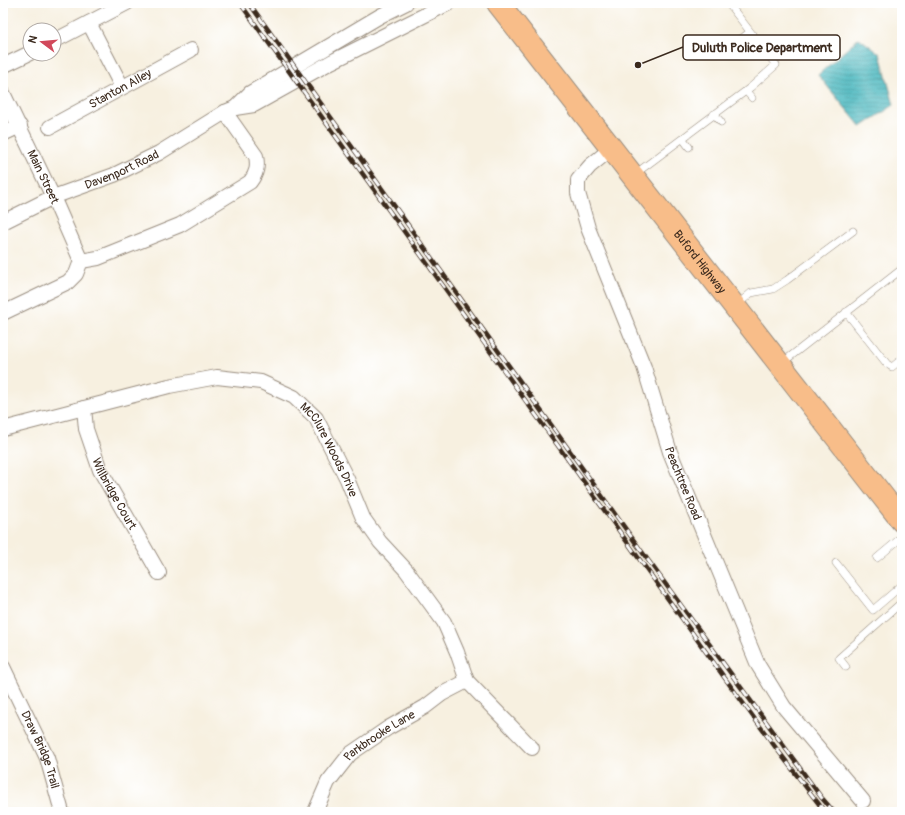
<svg xmlns="http://www.w3.org/2000/svg" width="905" height="815" font-family="Pangolin,sans-serif">
  <style>
    .water { fill: url(#water-rules); stroke: #42716e }
    .lines { fill: none; stroke-linecap: round; stroke-linejoin: round }
    .lane-casing { stroke: #998d7f; stroke-width: 8 }
    .street-casing { stroke: #998d7f; stroke-width: 16 }
    .primary-casing { stroke: #998d7f; stroke-width: 24 }
    .lane { stroke: #fff; stroke-width: 7 }
    .street { stroke: #fff; stroke-width: 14 }
    .primary { stroke: #f8bd89; stroke-width: 22 }
    .rail-casing { stroke: #3b2a1e; stroke-width: 4.5 }
    .rail { stroke: #fff; stroke-width: 3; stroke-dasharray: 9; stroke-linecap: butt }
    .labels { text-anchor: middle; dominant-baseline: central; stroke-width: 3; stroke-linejoin: round; paint-order: stroke }
    .street-label { font-size: 12px; fill: #3b2a1e; stroke: #fff }
    .leader { fill: none; stroke: #3b2a1e; stroke-width: 1.5 }
    .callout-dot { fill: #3b2a1e; stroke: #fff; stroke-width: 1.5 }
    .callout { fill: #fff; stroke: #3b2a1e; stroke-width: 1.5 }
    .callout-label { font-size: 13px; text-anchor: middle; font-weight: bold; fill: #3b2a1e }
  </style>
  <defs>
    <pattern id="water-rules" width="6" height="5" patternUnits="userSpaceOnUse"><rect width="6" height="5" fill="#49b8bf"/><path d="M0 2.5h6" fill="none" stroke="#3e969b"/></pattern>
  </defs>
  <rect width="100%" height="100%" fill="#fff"/>
  <filter id="ink" filterUnits="userSpaceOnUse"><feTurbulence type="fractalNoise" baseFrequency=".025" numOctaves="2"/><feDisplacementMap in="SourceGraphic" scale="8" xChannelSelector="R" yChannelSelector="G"/><feConvolveMatrix kernelMatrix="1 2 1 2 8 2 1 2 1" color-interpolation-filters="sRGB"/></filter>
  <filter id="wash" filterUnits="userSpaceOnUse"><feTurbulence type="fractalNoise" baseFrequency=".012" numOctaves="4" result="noise"/><feDisplacementMap in="SourceGraphic" scale="16" xChannelSelector="R" yChannelSelector="G"/><feGaussianBlur stdDeviation="0.9" result="paint"/><feColorMatrix in="noise" values="0 0 0 0 0 0 0 0 0 0 0 0 0 0 0 0 0 1.4 0 .05"/><feComposite in="paint" operator="in"/></filter>
  <g filter="url(#wash)">
    <rect width="100%" height="100%" fill="#f7f0e0"/>
    <!-- water -->
    <path class="water" d="M859,38L880,54L894,105L861,127L818,75Z"/>
  </g>
  <g filter="url(#ink)">
    <g class="lines">
      <defs>
        <path id="lane" d="M736,43L750,32
          M746,91L752,98
          M714,114L721,122
          M683,139L689,147
          M635,174L751,87L776,65L728,3
          M737,305L751,293L773,289L787,280L853,231
          M846,312L887,364L892,367L902,359
          M782,363L902,269
          M877,558L902,537
          M836,563L873,610L901,586
          M846,667L839,658L902,602"/>
        <g id="street">
          <path d="M89,23L122,87"/>
          <path d="M54,41L127,3"/>
          <path d="M3,66L30,53"/>
          <path id="s1" d="M3,93L53,197L81,261"/>
          <path d="M235,108L250,93L380,16L406,3"/>
          <path id="s2" d="M50,127L191,50"/>
          <path d="M3,134L20,126"/>
          <path id="s3" d="M612,148L590,166L578,180V193L588,228L644,367L670,452L758,665L784,707L863,801"/>
          <path id="s4" d="M3,222L53,197L114,175L159,153L225,112L235,108L254,105L331,62L449,3"/>
          <path d="M81,261L98,258L180,225L250,182C257,173 258,166 256,156L225,112"/>
          <path d="M3,313L68,282L76,274L81,261"/>
          <path id="s5" d="M84,408L86,429L100,470L159,573"/>
          <path id="s6" d="M3,429L169,386L217,377L261,382L294,397L316,418L347,479L363,518L380,542L406,570L444,622L457,652L467,681L532,748"/>
          <path id="s7" d="M3,667L47,758L62,812"/>
          <path id="s8" d="M315,812L328,782L350,754L388,728L425,707L442,694L467,681"/>
        </g>
        <g id="primary">
          <path id="s9" d="M498,3L902,521"/>
        </g>
      </defs>
      <!-- lane casing -->
      <use href="#lane" class="lane-casing"/>
      <!-- street casing -->
      <use href="#street" class="street-casing"/>
      <!-- primary casing -->
      <use href="#primary" class="primary-casing"/>
      <!-- lane -->
      <use href="#lane" class="lane"/>
      <!-- street -->
      <use href="#street" class="street"/>
      <!-- primary -->
      <use href="#primary" class="primary"/>
      <defs>
        <path id="rail" d="M240,3L724,677L776,748L825,812
          M249,3L645,556L821,797L834,812"/>
      </defs>
      <!-- rail casing -->
      <use href="#rail" class="rail-casing"/>
      <!-- rail -->
      <use href="#rail" class="rail"/>
    </g>
  </g>
  <g class="labels">
    <!-- street labels -->
    <g class="street-label">
      <text stroke="none"><textPath href="#s2" startOffset="80">Stanton Alley</textPath></text>
      <text stroke="none"><textPath href="#s4" startOffset="130">Davenport Road</textPath></text>
      <text stroke="none"><textPath href="#s1" startOffset="93">Main Street</textPath></text>
      <text stroke="none"><textPath href="#s9" startOffset="328">Buford Highway</textPath></text>
      <text stroke="none"><textPath href="#s6" startOffset="365">McClure Woods Drive</textPath></text>
      <text stroke="none"><textPath href="#s3" startOffset="369">Peachtree Road</textPath></text>
      <text stroke="none"><textPath href="#s5" startOffset="92">Willbridge Court</textPath></text>
      <text stroke="none"><textPath href="#s8" startOffset="103">Parkbrooke Lane</textPath></text>
      <text stroke="none"><textPath href="#s7" startOffset="91">Draw Bridge Trail</textPath></text>
    </g>
  </g>
  <!-- callouts -->
  <path class="leader" d="M638 65L683 47"/>
  <circle class="callout-dot" cx="638" cy="65" r="4"/>
  <rect class="callout" x="683" y="35" width="157" height="25" rx="4"/>
  <g class="callout-label">
    <text x="762" y="52">Duluth Police Department</text>
  </g>
  <!-- margin -->
  <rect width="905" height="815" fill="none" stroke="#fff" stroke-width="16"/>
  <!-- north arrow -->
  <g transform="translate(42 42) rotate(286)"><circle r="19" fill="#ffffff" stroke="#b1aaa5"/>
  <path d="M0-3L7 15L0 10L-7 15Z" fill="#d1495b"/>
  <text y="-6" font-size="11" font-weight="bold" text-anchor="middle" fill="#3b2a1e">N</text>
  </g>
</svg>
